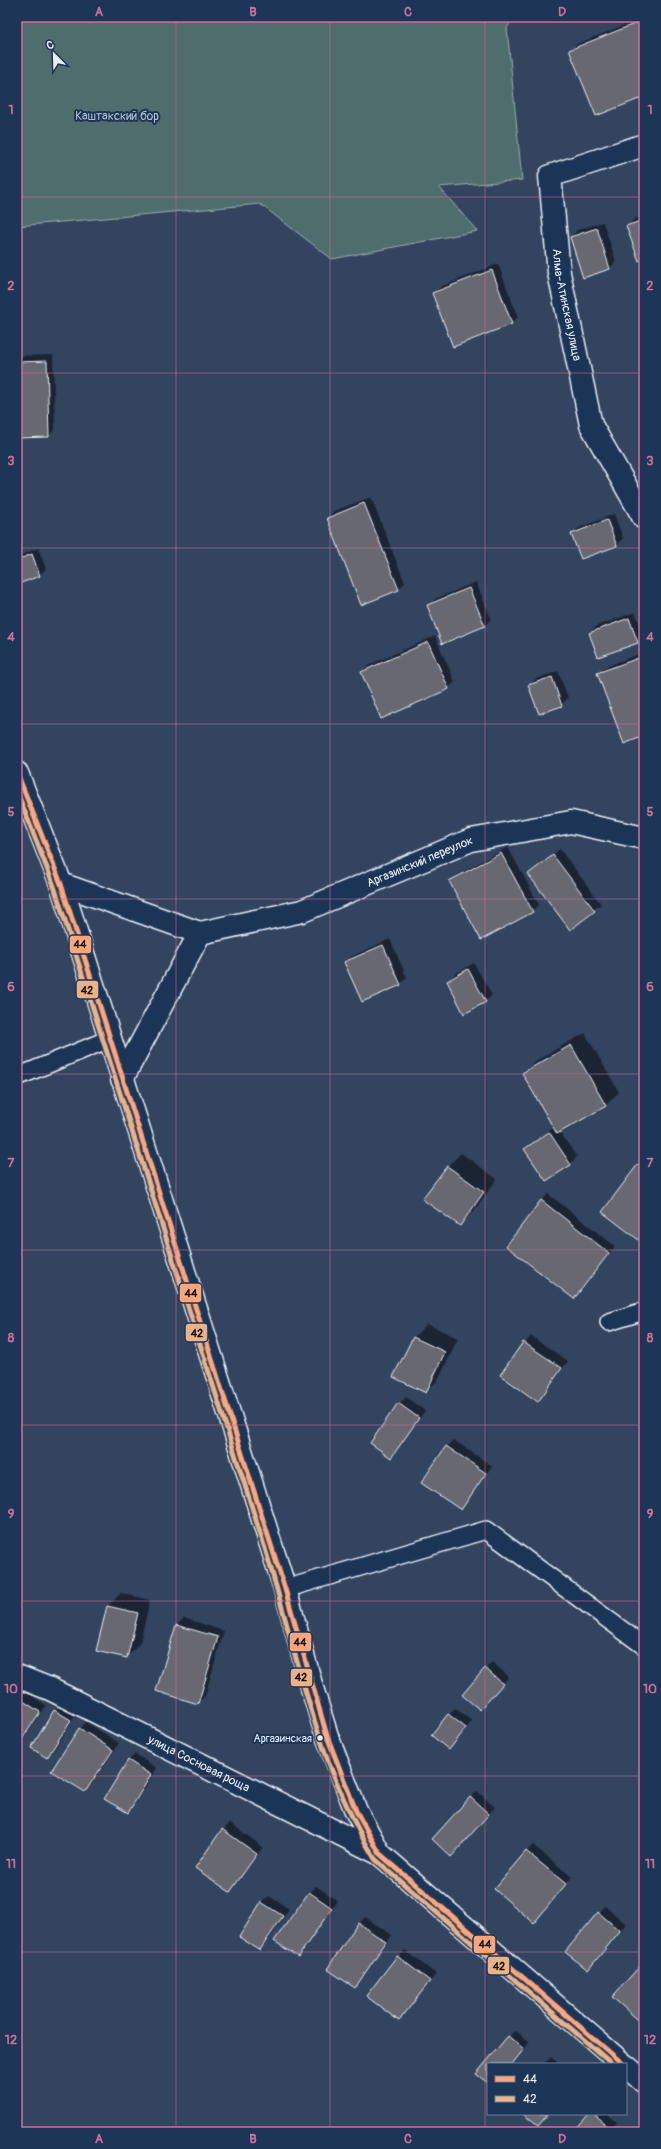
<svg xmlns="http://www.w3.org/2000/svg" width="661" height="2149" font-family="Pangolin,sans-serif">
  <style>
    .green { fill: #4f6d6c; stroke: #9cafb2 }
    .shadow { fill: #0007 }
    .building { fill: #676771; stroke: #e8f1f8 }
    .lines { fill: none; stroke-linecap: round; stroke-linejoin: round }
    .lane-casing { stroke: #e8f1f8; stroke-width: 20 }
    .street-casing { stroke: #e8f1f8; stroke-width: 25 }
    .secondary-casing { stroke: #e8f1f8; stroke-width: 25 }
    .lane { stroke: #1d3557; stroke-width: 17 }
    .street { stroke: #1d3557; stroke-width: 22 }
    .secondary { stroke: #1d3557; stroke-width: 22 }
    .bus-1-casing { stroke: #1d3557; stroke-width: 8 }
    .bus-2-casing { stroke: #1d3557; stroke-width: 8 }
    .bus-1 { stroke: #fea67b; stroke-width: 5 }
    .bus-2 { stroke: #ebb288; stroke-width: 5 }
    .grid { fill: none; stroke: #d16f9a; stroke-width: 1; stroke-opacity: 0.55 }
    .bus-dot { fill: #e8f1f8; stroke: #1d3557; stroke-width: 1.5 }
    .labels { text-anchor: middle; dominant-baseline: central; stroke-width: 4; stroke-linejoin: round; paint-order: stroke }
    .bus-label { font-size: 11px; fill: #e8f1f8; stroke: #1d3557; text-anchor: end }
    .park-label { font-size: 12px; fill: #b2c3c7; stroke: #1d3557 }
    .street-label { font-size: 12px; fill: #e8f1f8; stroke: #1d3557 }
    .line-badge { stroke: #1d3557; stroke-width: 1.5 }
    .pale-badge-label { font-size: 11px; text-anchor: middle; font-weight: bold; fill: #111 }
    .neatline { fill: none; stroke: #d16f9a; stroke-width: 1.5 }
    .grid-label { font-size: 13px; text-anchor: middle; font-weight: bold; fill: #d16f9a }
  </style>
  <rect width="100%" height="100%" fill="#33445f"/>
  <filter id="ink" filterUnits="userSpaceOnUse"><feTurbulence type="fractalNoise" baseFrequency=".025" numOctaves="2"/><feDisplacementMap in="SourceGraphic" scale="8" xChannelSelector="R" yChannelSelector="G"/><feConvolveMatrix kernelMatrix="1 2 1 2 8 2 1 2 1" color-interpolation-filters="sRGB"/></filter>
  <g filter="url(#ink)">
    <!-- green -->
    <path class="green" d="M17,17H511L512,20L507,28L522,180L439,187L477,231L332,259L260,204L17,226Z"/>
    <!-- shadow -->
    <path class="shadow" d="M644,17V96L570,51L577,44Z
      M644,216V258L640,260L628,226L634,219Z
      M603,222L616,261L610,268L584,276L571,237L577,230Z
      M498,264L518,317L512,323L433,294L440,287Z
      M53,355L55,429L49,436L17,437V356Z
      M371,497L405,583L398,589L328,518L334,511Z
      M614,514L623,538L617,545L582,558L572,534L579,528Z
      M38,548L46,569L39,575L18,582L17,557Z
      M476,582L491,619L485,625L428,606L435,599Z
      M635,612L644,635L637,642L590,633L597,626Z
      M435,636L455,682L448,688L362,672L369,665Z
      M644,652V735L599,674L605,667Z
      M558,671L568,698L561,705L529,685L536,679Z
      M508,847L539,905L532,911L450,881L457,875Z
      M560,849L601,904L570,928L529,874Z
      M390,939L407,978L400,984L345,962L352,956Z
      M474,963L492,995L485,1002L448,981L455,974Z
      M585,1033L619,1092L606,1105L560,1132L577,1157L570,1164L525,1149L554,1127L524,1073L537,1060Z
      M461,1153L497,1179L473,1212L460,1225L447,1167Z
      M644,1160V1243L639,1165Z
      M548,1194L615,1246L574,1298L541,1201Z
      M427,1324L458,1338L439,1379L426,1392L395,1377L414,1337Z
      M531,1336L568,1361L538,1401L501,1375Z
      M406,1397L425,1411L391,1456L399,1404Z
      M454,1440L492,1466L461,1508L447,1447Z
      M121,1593L150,1600L140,1643L127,1657L108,1606Z
      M184,1618L224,1631L205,1696L198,1703L158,1690L177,1625Z
      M492,1662L509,1677L486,1702L485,1669Z
      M17,1686L46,1705L17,1749Z
      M62,1704L77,1713L54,1750L47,1757L32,1748L55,1711Z
      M455,1708L472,1721L455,1742L449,1715Z
      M86,1722L119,1743L92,1784L85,1791L80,1729Z
      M135,1754L157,1768L134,1805L128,1812V1761Z
      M477,1791L495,1807L458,1849L434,1839Z
      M230,1823L263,1847L230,1891L223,1830Z
      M533,1845L572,1877L534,1922L526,1852Z
      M316,1886L338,1901L298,1956L310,1893Z
      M269,1896L289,1909L267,1942L260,1949L240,1936L262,1902Z
      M605,1906L626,1924L588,1969L599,1913Z
      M365,1917L392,1935L361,1980L354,1987L359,1923Z
      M405,1950L436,1974L399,2020L367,1995Z
      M644,1964V2024L614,1997Z
      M515,2030L530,2042L512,2064H488V2082L478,2074Z
      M551,2057L559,2064H544Z
      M590,2114H607L617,2122L609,2132H575Z"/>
    <!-- building -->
    <path class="building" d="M644,20V97L596,116L569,50Z
      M643,220L644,259L639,261L626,226Z
      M597,228L610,269L583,278L570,237Z
      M492,270L512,324L453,347L432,293Z
      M47,361L49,437L17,438V362Z
      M364,503L399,590L361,605L327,518Z
      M607,520L617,546L581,559L571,534Z
      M32,554L40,576L18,584L17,560Z
      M469,588L485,626L442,644L427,605Z
      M629,618L638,643L598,657L589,633Z
      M428,642L449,689L381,719L361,672Z
      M644,656V736L624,744L597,673Z
      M552,677L562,706L539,714L528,685Z
      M501,853L533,912L481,940L449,881Z
      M553,855L595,911L570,930L528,874Z
      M383,945L401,985L362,1002L344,962Z
      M468,969L486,1002L464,1014L447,981Z
      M571,1045L606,1106L557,1134L522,1073Z
      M549,1132L571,1165L546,1181L524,1149Z
      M638,1164L644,1168V1244L602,1212Z
      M447,1166L484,1192L460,1226L422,1199Z
      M541,1200L609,1253L574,1299L506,1246Z
      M413,1337L445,1352L426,1393L393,1377Z
      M523,1342L562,1368L538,1402L500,1375Z
      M398,1403L419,1418L391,1458L370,1443Z
      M446,1446L486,1473L461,1510L421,1483Z
      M107,1606L138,1613L127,1658L96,1651Z
      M176,1625L218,1637L198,1704L156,1691Z
      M485,1668L503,1684L480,1710L462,1695Z
      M17,1697L40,1712L17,1747Z
      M54,1710L71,1720L47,1758L31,1748Z
      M448,1714L466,1728L449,1750L431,1735Z
      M79,1728L113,1750L85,1792L51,1771Z
      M128,1760L151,1775L128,1813L104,1799Z
      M470,1797L489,1814L451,1857L432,1839Z
      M222,1829L257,1854L230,1892L195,1868Z
      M526,1851L566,1884L534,1923L494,1889Z
      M309,1892L332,1908L298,1957L274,1941Z
      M261,1902L283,1916L260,1950L239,1937Z
      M598,1912L620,1931L588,1970L565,1952Z
      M358,1923L386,1942L355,1988L327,1969Z
      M397,1956L430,1981L399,2021L366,1996Z
      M640,1966L644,1969V2025L612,1997Z
      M508,2036L524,2049L512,2064H488V2083L476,2074Z
      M523,2114H548L538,2126Z
      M589,2114H593L611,2129L609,2132H573Z"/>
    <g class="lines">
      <defs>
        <path id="lane" d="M17,1077L109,1039
          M609,1322L644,1311
          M285,1589L486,1530L644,1646"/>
        <g id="street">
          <path id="s1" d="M644,145L550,176L559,273L591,425L644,518"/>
          <path d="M61,884L200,933L122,1079"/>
          <path id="s2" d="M200,933L302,911L471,840L571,822L644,838"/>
          <path id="s3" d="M17,1676L50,1689L380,1854"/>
        </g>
        <path id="secondary" d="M17,773L61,884L285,1589L312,1688L327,1736L356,1811L380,1854L623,2064
          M626,2066L644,2082"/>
      </defs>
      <!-- lane casing -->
      <use href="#lane" class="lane-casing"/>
      <!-- street casing -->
      <use href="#street" class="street-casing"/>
      <!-- secondary casing -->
      <use href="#secondary" class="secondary-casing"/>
      <!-- lane -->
      <use href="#lane" class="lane"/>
      <!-- street -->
      <use href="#street" class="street"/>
      <!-- secondary -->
      <use href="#secondary" class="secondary"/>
      <defs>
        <path id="bus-1" d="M17,773L61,884L285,1589L327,1736L356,1811L380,1854L623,2064"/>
        <path id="bus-2" d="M17,792L54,886C124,1104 193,1322 262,1539C296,1646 315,1762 375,1859L612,2064"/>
      </defs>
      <!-- bus-1 casing -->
      <use href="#bus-1" class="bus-1-casing"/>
      <!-- bus-2 casing -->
      <use href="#bus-2" class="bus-2-casing"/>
      <!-- bus-1 -->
      <use href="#bus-1" class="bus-1"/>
      <!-- bus-2 -->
      <use href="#bus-2" class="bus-2"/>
    </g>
  </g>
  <!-- grid -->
  <path class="grid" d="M176,17V2132M330,17V2132M485,17V2132M17,197H644M17,373H644M17,548H644M17,724H644M17,899H644M17,1074H644M17,1250H644M17,1425H644M17,1601H644M17,1776H644M17,1952H644"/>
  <!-- markers -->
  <circle class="bus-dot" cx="320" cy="1738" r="3.5"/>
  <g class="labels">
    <!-- bus labels -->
    <g class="bus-label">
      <text x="312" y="1738">Аргазинская</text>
    </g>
    <!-- park labels -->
    <g class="park-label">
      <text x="117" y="116">Каштакский бор</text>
    </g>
    <!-- street labels -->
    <g class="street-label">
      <text stroke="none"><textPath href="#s1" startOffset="229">Алма-Атинская улица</textPath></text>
      <text stroke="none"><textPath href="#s2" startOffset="232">Аргазинский переулок</textPath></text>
      <text stroke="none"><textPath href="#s3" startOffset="202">улица Сосновая роща</textPath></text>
    </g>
  </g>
  <g class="line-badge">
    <rect x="69" y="935" width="23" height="19" rx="4" fill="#fea67b"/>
    <rect x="76" y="980" width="23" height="19" rx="4" fill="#ebb288"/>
    <rect x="179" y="1283" width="23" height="20" rx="4" fill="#fea67b"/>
    <rect x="185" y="1323" width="23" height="19" rx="4" fill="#ebb288"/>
    <rect x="289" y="1632" width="23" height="20" rx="4" fill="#fea67b"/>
    <rect x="290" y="1668" width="23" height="19" rx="4" fill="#ebb288"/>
    <rect x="473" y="1935" width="23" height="19" rx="4" fill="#fea67b"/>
    <rect x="487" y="1956" width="23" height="19" rx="4" fill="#ebb288"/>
  </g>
  <g class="pale-badge-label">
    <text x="80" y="948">44</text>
    <text x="87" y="994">42</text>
    <text x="191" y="1297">44</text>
    <text x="197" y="1337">42</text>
    <text x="300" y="1646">44</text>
    <text x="301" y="1681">42</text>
    <text x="485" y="1948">44</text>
    <text x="499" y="1970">42</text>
  </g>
  <!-- margin -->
  <rect width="661" height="2149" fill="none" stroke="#1d3557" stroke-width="44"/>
  <!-- legend -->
  <rect x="487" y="2063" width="140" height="52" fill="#1d3557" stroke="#6e8097"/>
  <rect x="495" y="2076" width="20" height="6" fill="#fea67b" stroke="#6e8097"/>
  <text x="523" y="2083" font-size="12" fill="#e8f1f8">44</text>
  <rect x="495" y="2096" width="20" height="6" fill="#ebb288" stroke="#6e8097"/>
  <text x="523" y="2103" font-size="12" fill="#e8f1f8">42</text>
  <!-- north arrow -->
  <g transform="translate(54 54) rotate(337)" stroke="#1d3557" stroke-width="3" paint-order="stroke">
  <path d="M0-3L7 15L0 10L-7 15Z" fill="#e8f1f8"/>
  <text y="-6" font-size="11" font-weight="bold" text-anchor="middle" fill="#e8f1f8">С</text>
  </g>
  <rect x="22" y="22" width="617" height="2105" class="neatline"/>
  <g class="grid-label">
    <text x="99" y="16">A</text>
    <text x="253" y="16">B</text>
    <text x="408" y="16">C</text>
    <text x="562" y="16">D</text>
    <text x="11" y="114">1</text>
    <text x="650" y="114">1</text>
    <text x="11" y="290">2</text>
    <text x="650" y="290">2</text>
    <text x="11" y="465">3</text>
    <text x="650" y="465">3</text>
    <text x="11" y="641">4</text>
    <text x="650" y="641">4</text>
    <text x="11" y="816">5</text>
    <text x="650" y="816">5</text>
    <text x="11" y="991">6</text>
    <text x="650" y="991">6</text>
    <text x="11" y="1167">7</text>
    <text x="650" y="1167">7</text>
    <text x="11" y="1342">8</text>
    <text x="650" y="1342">8</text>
    <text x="11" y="1518">9</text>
    <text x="650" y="1518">9</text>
    <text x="11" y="1693">10</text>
    <text x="650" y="1693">10</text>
    <text x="11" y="1868">11</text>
    <text x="650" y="1868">11</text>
    <text x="11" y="2044">12</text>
    <text x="650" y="2044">12</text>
    <text x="99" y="2143">A</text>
    <text x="253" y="2143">B</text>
    <text x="408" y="2143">C</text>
    <text x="562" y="2143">D</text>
  </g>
</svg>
